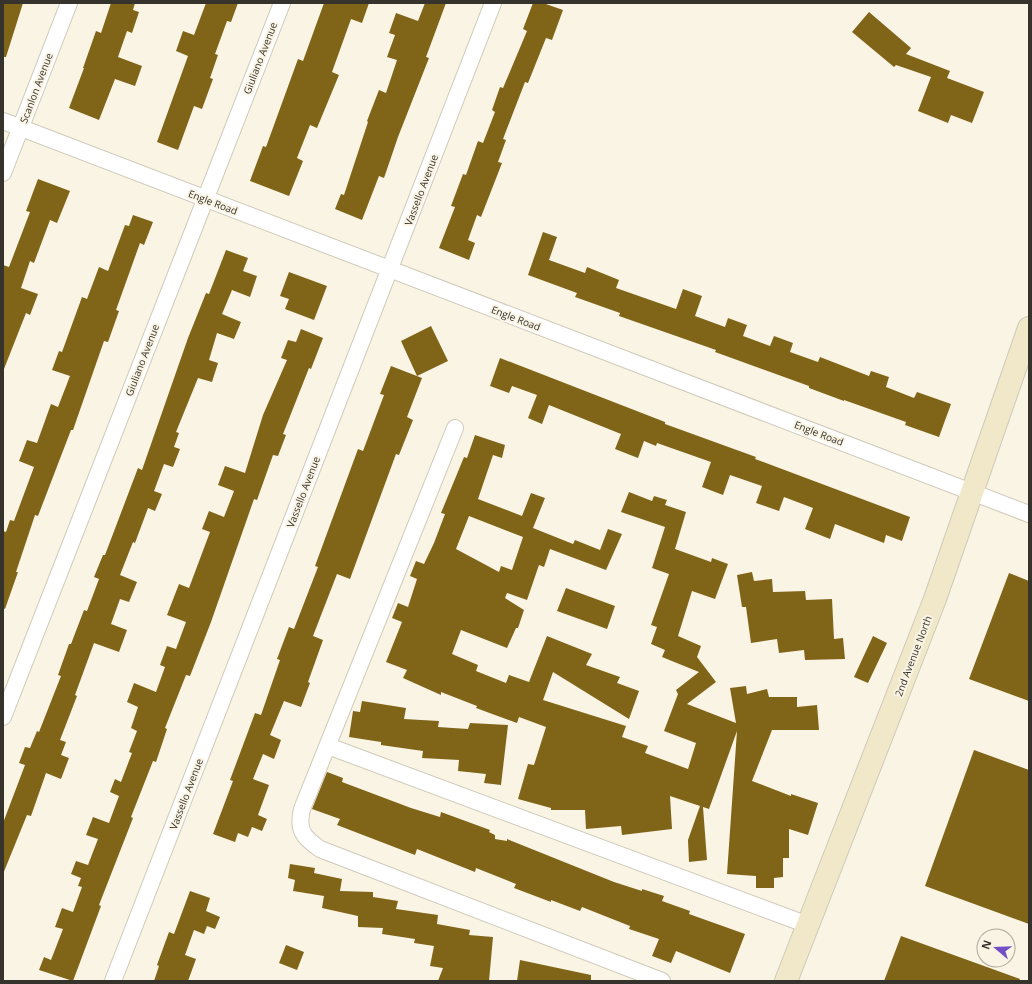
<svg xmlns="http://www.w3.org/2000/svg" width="1032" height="984" font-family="'Open Sans',sans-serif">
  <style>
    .building { fill: #806519; fill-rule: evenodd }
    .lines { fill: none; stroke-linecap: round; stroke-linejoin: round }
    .street-casing { stroke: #cfc9b9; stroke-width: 18 }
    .secondary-casing { stroke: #cfc9b9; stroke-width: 24 }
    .street { stroke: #fff; stroke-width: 16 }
    .secondary { stroke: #f0e8c9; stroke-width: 22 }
    .labels { text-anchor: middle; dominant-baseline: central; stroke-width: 4; stroke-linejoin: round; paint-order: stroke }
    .street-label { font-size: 10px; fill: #36332d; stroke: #faf4e4 }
  </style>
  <rect width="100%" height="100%" fill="#faf4e4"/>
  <!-- building -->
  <path class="building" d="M3,3H23L6,57H3Z
    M111,3H135L133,10L139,12L132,33L127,31L118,57L142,66L135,86L115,79L99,120L69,108L84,68H83L96,31L101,33Z
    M206,3H238L231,22L227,21L215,54L218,55L210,78L213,79L202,109L194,106L178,150L157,142L188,56L176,51L183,31L194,35Z
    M324,3H369L362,23L351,19L332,72L339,75L317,128L310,125L297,158L303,161L289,196L250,181L263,146L266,147L298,59L303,61Z
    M425,3H446L426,57L429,58L398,137L384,178L379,176L362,220L335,209L341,194L344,195L368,122L367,121L379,90L386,93L397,60L387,57L395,35L389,33L396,13L418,21Z
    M533,3H543L563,10L552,40L546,38L528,83L525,82L503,139L506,140L498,162L502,163L481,217L477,215L468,240L475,243L469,260L439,248L455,207L451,206L463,174L466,175L478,141L483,143L495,112L492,110L500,87L503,88L527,31L523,29Z
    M869,12L911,48L906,54L950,71L947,78L984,92L972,123L951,115L948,123L918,111L931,77L896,65L894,67L852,32Z
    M38,179L70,191L57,223L50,220L34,263L30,261L21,288L38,294L30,315L26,313L4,369L3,265L9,267L30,212L26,211Z
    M133,215L153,222L144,245L140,243L116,310L119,311L108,342L104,341L73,430H71L38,516L35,515L16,572H18L5,609L3,608V531L6,532L10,520L14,521L34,467L19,461L27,440L37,443L51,404L58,407L70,376L52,370L59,351L62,352L82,297L87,299L99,267L108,271L125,225L129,226Z
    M543,232L557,237L549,260L585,273L587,267L619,280L616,288L676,309L683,289L702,296L695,316L725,327L728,318L747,325L743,336L770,346L774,336L793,343L790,352L818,362L820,357L869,376L871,371L889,377L886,387L914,398L917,392L951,404L939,437L905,425L906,422L844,400V401L809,388V386L715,352L716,350L619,316L620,313L575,297L577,293L528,275Z
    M226,250L248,258L243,271L257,276L250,297L232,290L222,314L241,322L234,339L217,333L209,360L218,363L212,382L198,378L176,432L179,433L174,447L180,449L173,467L164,464L154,491L162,494L155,511L148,508L135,543L133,542L120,575L137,582L129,602L120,599L111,624L127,630L119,652L94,643L75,695L77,696L60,740L66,742L61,755L69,758L61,779L46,773L31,816L27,815L3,874V823L25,765L19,763L25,747L30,748L37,731L39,732L61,676L58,675L69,644H71L84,610L87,611L99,579L94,577L103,555H105L138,468L142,470L188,338L206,293L209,294Z
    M289,272L327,286L314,320L285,309L289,299L280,296Z
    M431,326L448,361L417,376L401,341Z
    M301,329L323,338L311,369L309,368L283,434L286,435L278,456L273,455L257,500L254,499L211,622L190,676L186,675L165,728L167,729L156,762L153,761L131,817L133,818L99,905L101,906L73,981L39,970L44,957L51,960L63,929L55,927L62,908L73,912L82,887L78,886L81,878L71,874L76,861L88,865L98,839L86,835L93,817L109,823L119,796L110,792L115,779L121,782L132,753L129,752L137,731L131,728L138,707L127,702L134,683L156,692L165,667L160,665L167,646L176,649L186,622L167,615L179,584L189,588L210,532L202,529L209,511L224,517L234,491L218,485L225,466L245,473L263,415L287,360L281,358L288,340L296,342Z
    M500,358L665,422V424L756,457L755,459L910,517L902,541L886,535L884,543L835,524L830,539L805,529L813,508L784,497L779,511L756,503L762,486L730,475L723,495L702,487L711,462L657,443L656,446L644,441L638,458L615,449L621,434L549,405L542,424L528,418L537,395L512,386L509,393L490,386Z
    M391,366L422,378L407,417L413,420L399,455L396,454L350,579L337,574L313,636L323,640L308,682L310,683L301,707L284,701L270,735L281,740L274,759L263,754L253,779L269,785L258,815L267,819L262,831L252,827L248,837L238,833L235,842L213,834L233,781L230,780L255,713L261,715L280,660L277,659L289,627L294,629L318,567L315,566L358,449L363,451L384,395L380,394Z
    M475,435L505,445L502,458L493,455L478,499L522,516L531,493L545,498L533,528L573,544L575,540L600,550L608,529L622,534L606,570L550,549L544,567L539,565L527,600L507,593L505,598L524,610L518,628H516L507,648L461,630L452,654L478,665L476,671L506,683L509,675L529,682L547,636L592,654L586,665L620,677L617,683L639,691L629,719L553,672L543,700L626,726L622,737L648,746L645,753L688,769L696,743L664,731L678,694L676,690L699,672L662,657L665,650L651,644L657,627L651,625L669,574L652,568L665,527L621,512L629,492L652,501L654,496L667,500L665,505L686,512L675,549L711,562L712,558L728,564L715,599L692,591L678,636L701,646L697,657L716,682L687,704L736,723L730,688L746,686L747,694L767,689L769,697H797V707L817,705L819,730H772L752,781L791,796V794L818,803L808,835L789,829V858H783V877L774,878V888H756V876L727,874L737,731L709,809L703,807L707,860L689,862L688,840L700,806L670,796L672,829L622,835L621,826L586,829L585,810H551V808L518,799L528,764L534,765L546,727L519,717L517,723L476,708L477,706L441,692V695L432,691L403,678L407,670L386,662L402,622L392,618L398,603L408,607L417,579L410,576L416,561L424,564L434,543L445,514L441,513L464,457L467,458ZM469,516L523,537L512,570L501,566L499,572L456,549Z
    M752,572L754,581L772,579L773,592L805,591L806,600L832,599L834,639L843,638L845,659L805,660L804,650L779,653L777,639L751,643L746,607H742L737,575Z
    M1009,573L1029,581V701L969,679Z
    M566,588L615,606L607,629L557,611Z
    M873,636L887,643L868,683L854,677Z
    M362,701L406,708L404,719L439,721L438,727L468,729L470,723L508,725L501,785L484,783L486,774L458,771L459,760L422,758L423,751L381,745V742L349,737L353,711L360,712Z
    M974,750L1029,770V924L925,886Z
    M327,772L343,778L342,782L411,808L440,817L441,812L490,830L489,832L495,835V839L507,841V839L614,882L642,891V889L664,896L662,901L690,911L689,914L745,934L730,973L676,951L671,963L652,956L659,939L629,929L630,926L582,907L580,911L551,900V902L514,888L516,884L476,868L475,872L417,849L415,855L337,825L340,819L312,809Z
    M290,864L315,868L314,873L342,879L340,891L373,892V897L398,901L396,909L438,915L437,924L470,930L469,935L493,937L489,981H438L443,968L430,966L434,946L414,943L415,939L382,934L383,928L358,927V916L322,908L324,896L293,891L295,880L288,878Z
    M190,891L210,898L206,911L220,917L215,929L207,926L204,934L194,930L185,955L196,959L188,981H154L159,966L157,965L169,932L174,934Z
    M901,936L1020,979L1019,981H884Z
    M286,945L304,952L297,970L279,963Z
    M520,960L591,975V981H517Z"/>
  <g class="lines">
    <defs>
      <path id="street" d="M3,121L1029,514
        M3,173L69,3
        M455,428L302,809C297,830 303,837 320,849L662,981
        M3,717L282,3
        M328,746L808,925
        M113,981L493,3"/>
      <path id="secondary" d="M786,981L935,599L1029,328"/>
    </defs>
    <!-- street casing -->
    <use href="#street" class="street-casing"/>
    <!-- secondary casing -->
    <use href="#secondary" class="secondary-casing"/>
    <!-- street -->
    <use href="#street" class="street"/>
    <!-- secondary -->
    <use href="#secondary" class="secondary"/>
  </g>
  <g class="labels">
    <!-- street labels -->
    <g class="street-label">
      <text transform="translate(260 58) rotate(-69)">Giuliano Avenue</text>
      <text transform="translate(36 88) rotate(-69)">Scanlon Avenue</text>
      <text transform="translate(421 190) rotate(-69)">Vassello Avenue</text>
      <text transform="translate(213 202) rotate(21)">Engle Road</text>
      <text transform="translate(516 318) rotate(21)">Engle Road</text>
      <text transform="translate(142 360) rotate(-69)">Giuliano Avenue</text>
      <text transform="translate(819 433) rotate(21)">Engle Road</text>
      <text transform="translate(303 492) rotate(-69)">Vassello Avenue</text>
      <text transform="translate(913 656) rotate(-69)">2nd Avenue North</text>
      <text transform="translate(186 794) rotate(-69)">Vassello Avenue</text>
    </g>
  </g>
  <!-- border -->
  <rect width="1032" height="984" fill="none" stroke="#36332d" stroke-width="8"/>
  <!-- north arrow -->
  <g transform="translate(996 948) rotate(289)"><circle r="19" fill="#faf4e4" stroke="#aca79b"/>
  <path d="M0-3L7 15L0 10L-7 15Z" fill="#724ec7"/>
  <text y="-6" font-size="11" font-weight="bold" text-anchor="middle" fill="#36332d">N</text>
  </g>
</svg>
